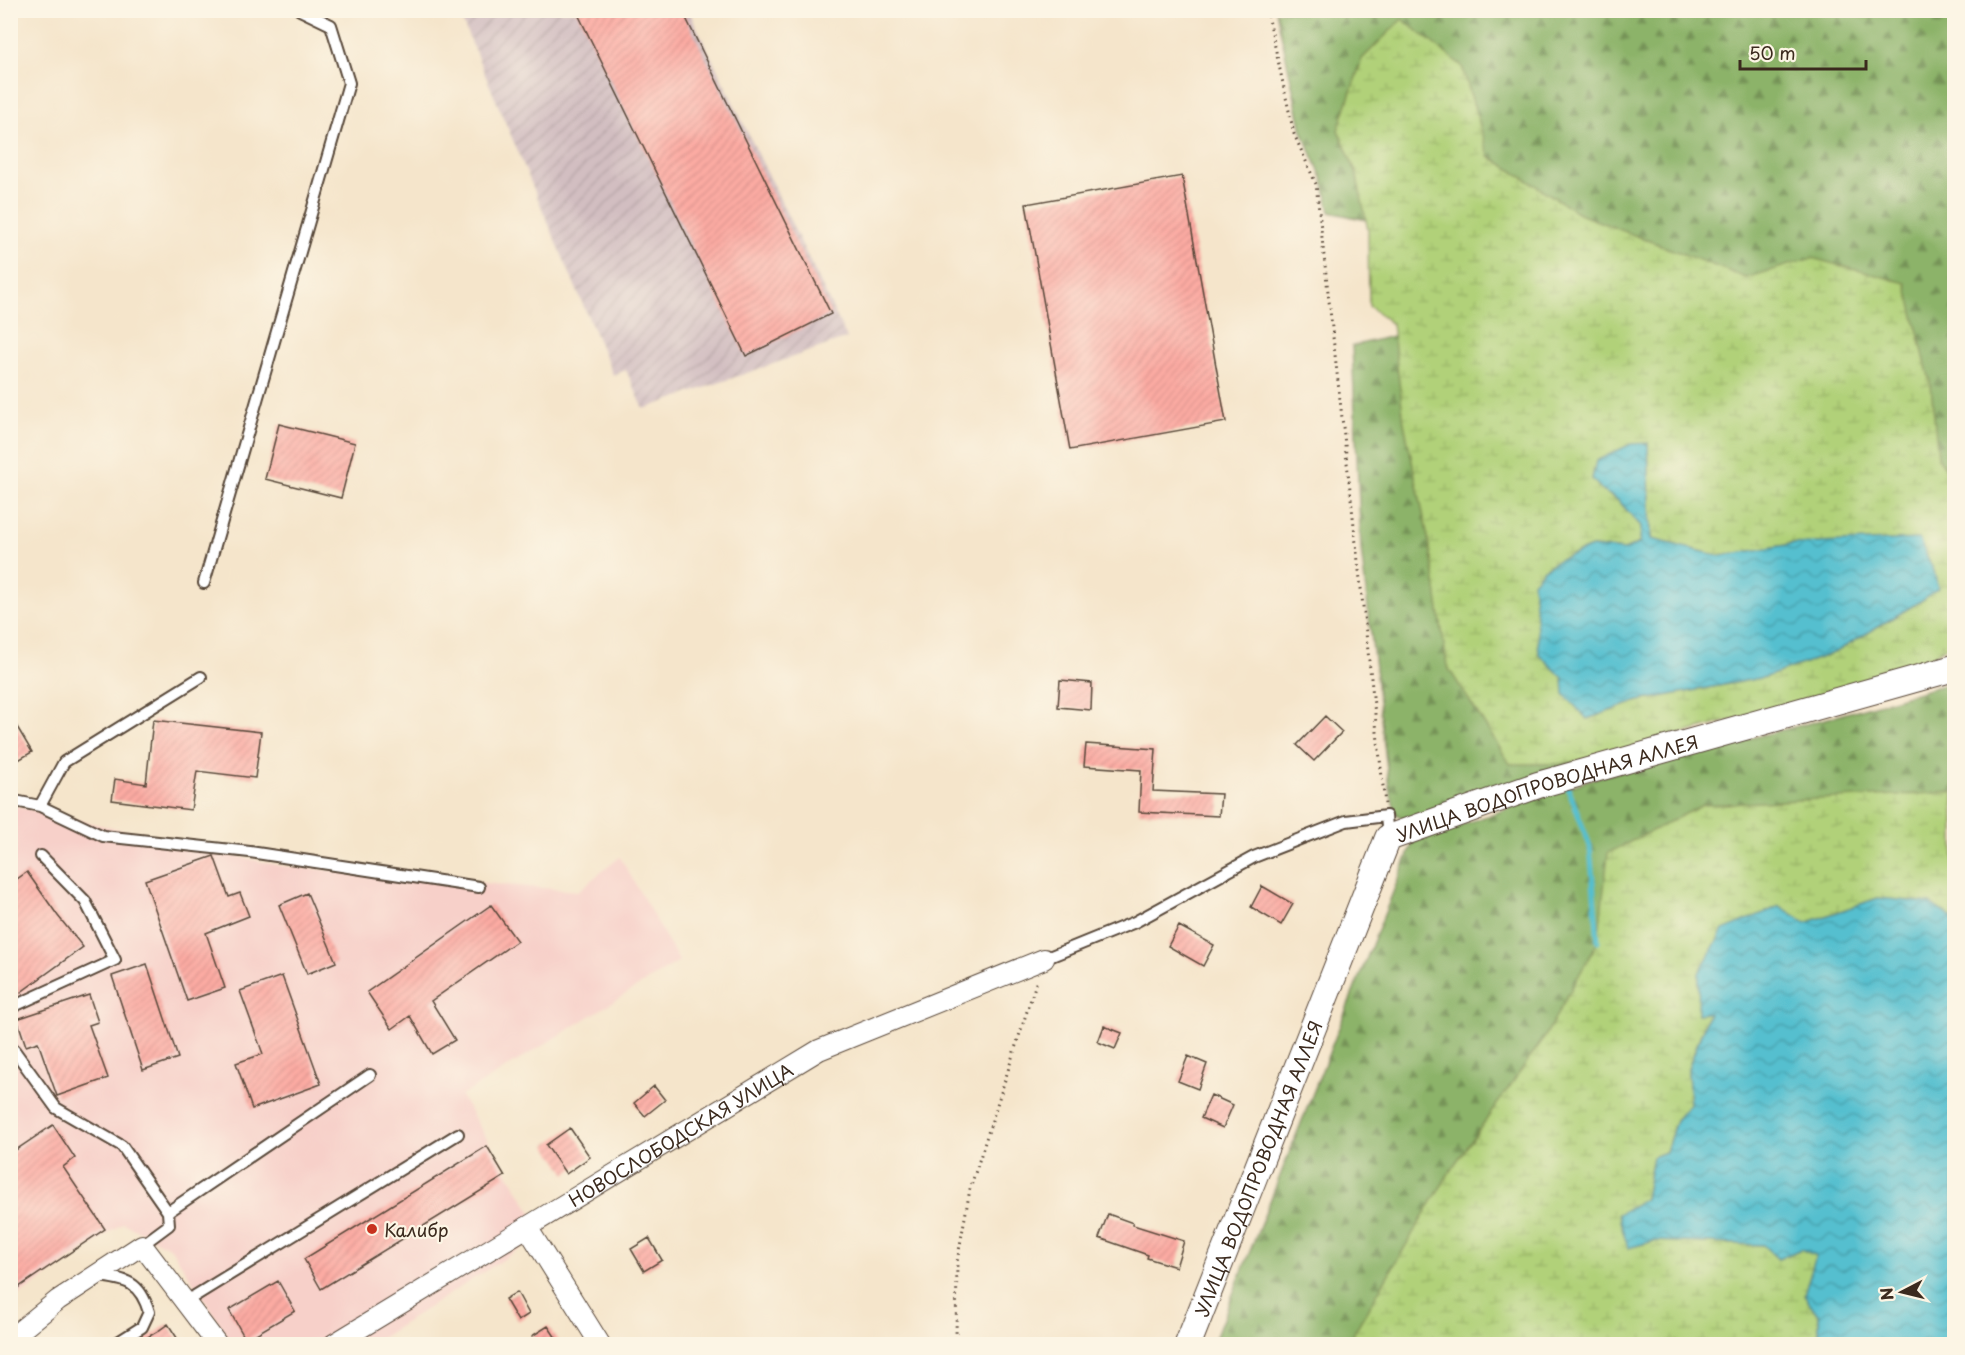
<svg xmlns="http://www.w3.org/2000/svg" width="1965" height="1355" font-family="'Playpen Sans',sans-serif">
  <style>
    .built { fill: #f7d0c9 }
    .industrial { fill: url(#industrial-furrows) }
    .forest { fill: url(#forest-firs); stroke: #646e44; stroke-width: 1.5 }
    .wetland { fill: url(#wetland-marsh); stroke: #767e4c; stroke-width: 1.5; fill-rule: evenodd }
    .water { fill: url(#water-waves); stroke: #487476; stroke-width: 1.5 }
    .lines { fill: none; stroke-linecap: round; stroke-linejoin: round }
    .stream { stroke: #54bfcf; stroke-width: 5 }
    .building { fill: url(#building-hatch) }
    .service-casing { stroke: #574638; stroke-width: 14 }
    .minor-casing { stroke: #574638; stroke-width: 22 }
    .tertiary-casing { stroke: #574638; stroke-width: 28 }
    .path { stroke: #574638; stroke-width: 3; stroke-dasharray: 1.5 4.5; stroke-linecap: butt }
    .service { stroke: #fff; stroke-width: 10 }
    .minor { stroke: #fff; stroke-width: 20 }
    .tertiary { stroke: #fff; stroke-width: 26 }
    .poi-dot { fill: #c8321e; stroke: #fcf5e5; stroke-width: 2 }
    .labels { text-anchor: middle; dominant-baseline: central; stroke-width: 4.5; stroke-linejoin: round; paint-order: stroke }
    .street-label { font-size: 18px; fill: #3b2a1e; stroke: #fcf5e5 }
    .poi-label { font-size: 18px; fill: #3b2a1e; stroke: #fcf5e5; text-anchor: start }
  </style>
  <defs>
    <pattern id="industrial-furrows" width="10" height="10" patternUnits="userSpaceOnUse" patternTransform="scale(1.5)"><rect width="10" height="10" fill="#d2bec1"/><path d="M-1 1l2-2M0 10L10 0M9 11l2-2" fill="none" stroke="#b5a3a5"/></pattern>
    <pattern id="forest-firs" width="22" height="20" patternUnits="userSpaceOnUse" patternTransform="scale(1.5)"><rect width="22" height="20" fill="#8cb369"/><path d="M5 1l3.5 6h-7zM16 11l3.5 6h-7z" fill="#749256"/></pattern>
    <pattern id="wetland-marsh" width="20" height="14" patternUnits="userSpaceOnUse" patternTransform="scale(1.5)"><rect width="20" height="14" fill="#b1d179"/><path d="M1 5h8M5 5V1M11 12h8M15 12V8" fill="none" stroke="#99b468"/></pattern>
    <pattern id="water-waves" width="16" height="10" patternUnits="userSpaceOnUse" patternTransform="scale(1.5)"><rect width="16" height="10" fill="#54bfcf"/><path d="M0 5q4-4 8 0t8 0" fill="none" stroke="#479ba7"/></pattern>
    <pattern id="building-hatch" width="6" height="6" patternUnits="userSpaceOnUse" patternTransform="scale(1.5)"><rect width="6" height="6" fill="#fcaba3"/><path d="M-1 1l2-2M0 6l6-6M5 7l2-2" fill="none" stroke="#d9938c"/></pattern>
  </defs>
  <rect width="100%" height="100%" fill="#fcf5e5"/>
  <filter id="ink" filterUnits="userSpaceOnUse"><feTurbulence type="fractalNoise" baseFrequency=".0167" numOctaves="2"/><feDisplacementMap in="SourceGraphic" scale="12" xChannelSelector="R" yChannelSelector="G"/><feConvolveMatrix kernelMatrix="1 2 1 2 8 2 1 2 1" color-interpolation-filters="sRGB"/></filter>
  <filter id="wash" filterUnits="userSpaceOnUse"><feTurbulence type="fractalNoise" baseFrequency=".008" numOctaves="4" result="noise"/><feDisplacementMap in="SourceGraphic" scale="24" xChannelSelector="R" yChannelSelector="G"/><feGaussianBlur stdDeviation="1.35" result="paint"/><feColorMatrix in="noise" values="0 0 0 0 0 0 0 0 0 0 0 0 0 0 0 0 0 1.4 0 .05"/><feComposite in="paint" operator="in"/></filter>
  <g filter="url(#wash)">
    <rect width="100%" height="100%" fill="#f5e5cb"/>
    <!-- built -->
    <path class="built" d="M11,805L281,866L578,891L620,857L679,961L461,1096L544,1233L372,1344H233L171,1248L123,1223L11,1301Z"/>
    <!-- industrial -->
    <path class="industrial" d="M458,11H689L847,338L644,409L626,370L613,375Z"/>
    <!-- forest -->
    <path class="forest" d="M1276,11H1954V613L1728,299L1330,212L1323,180L1302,131Z
      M1401,334L1481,668L1576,765L1411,823L1396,814L1389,787L1361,549L1352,346Z
      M1954,682V800L1763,825L1379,1344H1213L1413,842L1592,779L1829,718Z"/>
    <!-- wetland -->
    <path class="wetland" d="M1402,19L1462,66L1489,156L1582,215L1746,278L1812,258L1906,283L1931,386L1938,457L1954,482V642L1907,672L1594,758L1559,764H1510L1447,666L1430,547L1404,423L1392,324L1369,306L1368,230L1356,172L1338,130L1362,59ZM1648,443L1651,539L1720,556L1792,544L1924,599L1836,652L1766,677L1638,701L1587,719L1564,678L1539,654L1558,560L1592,547L1625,550L1640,543L1641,526L1618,500L1603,491Z
      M1954,792V922L1953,919L1878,898L1806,923L1698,1013L1709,1012L1688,1069L1691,1104L1676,1120L1666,1152L1653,1157L1645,1199L1628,1248L1654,1241L1764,1245L1778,1259L1801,1249L1817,1256L1804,1295L1819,1316V1344H1347L1452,1168L1544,1038L1598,941L1608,853L1703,805Z"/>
    <!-- water -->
    <path class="water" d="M1648,443L1651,539L1720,556L1792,544L1919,539L1934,571L1938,588L1924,599L1836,652L1766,677L1638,701L1587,719L1564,694L1563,678L1539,654L1533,582L1544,569L1558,560L1592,547L1625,550L1640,543L1641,526L1618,500L1603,491L1592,479L1596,461L1631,444Z
      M1878,898L1930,903L1953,919L1954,922V1344H1819V1316L1804,1295L1816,1256L1801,1249L1778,1259L1763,1245L1654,1241L1628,1248L1618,1214L1645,1199L1653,1157L1666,1152L1676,1120L1690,1104L1688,1069L1709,1013L1698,1014L1699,973L1723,930L1780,906L1806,923Z"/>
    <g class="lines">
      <!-- stream -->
      <path class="stream" d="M1567,785L1590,846L1598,941"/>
    </g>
    <g id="blocks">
      <!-- building -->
      <path class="building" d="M576,10H682L831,314L746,356Z
        M1182,176L1226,422L1070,450L1026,204Z
        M279,424L355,443L341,498L265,479Z
        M1060,680L1092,683L1091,710L1058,707Z
        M10,715L32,752L10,765Z
        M1325,716L1342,732L1314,761L1297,745Z
        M153,720L261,732L255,778L197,771L191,810L112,800L115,779L146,784Z
        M1086,744L1156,749L1153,791L1221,794L1219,816L1139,812L1141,770L1084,766Z
        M214,856L229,897L240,893L249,916L206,933L225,988L187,1001L145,880Z
        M27,872L58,916L83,947L10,1000V884Z
        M1262,886L1293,904L1281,925L1251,907Z
        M307,893L336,962L307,974L279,905Z
        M491,905L517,941L431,1001L455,1040L432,1054L410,1016L392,1029L367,992Z
        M1179,926L1214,945L1203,966L1168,946Z
        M147,964L178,1058L143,1070L112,976Z
        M282,976L321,1084L252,1109L236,1063L263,1054L240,991Z
        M89,995L98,1022L89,1025L108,1078L57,1096L38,1042L26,1046L17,1019Z
        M1104,1026L1122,1033L1115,1049L1098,1042Z
        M1188,1056L1207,1064L1198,1089L1178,1081Z
        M654,1086L665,1100L645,1116L634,1103Z
        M1211,1095L1233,1105L1223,1128L1201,1118Z
        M53,1125L75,1158L63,1167L105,1229L10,1293V1154Z
        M570,1128L590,1157L566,1174L546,1145Z
        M487,1146L505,1176L321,1289L304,1259Z
        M1108,1214L1133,1223V1225L1184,1241L1176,1267L1147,1258L1148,1255L1099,1238Z
        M649,1238L662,1260L644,1271L631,1249Z
        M278,1281L295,1311L246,1340L229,1310Z
        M517,1292L529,1314L518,1321L505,1299Z
        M168,1324L181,1344H136L158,1331Z
        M548,1326L560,1344H538L532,1336Z"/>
    </g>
  </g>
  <g filter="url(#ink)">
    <use href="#blocks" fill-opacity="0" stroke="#574638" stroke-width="1.5"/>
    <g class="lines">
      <defs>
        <path id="service" d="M204,583L349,83L331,25L300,10
          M10,800L40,806L64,762L201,677
          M40,806L103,836L250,852L479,887
          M1044,959L1135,922L1254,857L1346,821L1386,816L1388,838
          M10,1008L115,960L85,901L41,856
          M14,1050L56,1108L122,1146L168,1212L169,1225L142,1245
          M168,1212L370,1075
          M97,1276C127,1279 140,1282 149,1312L142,1327L115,1344
          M185,1302L458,1134"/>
        <g id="minor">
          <path d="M527,1227L600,1344"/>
          <path d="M10,1339L58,1300L142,1245L217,1344"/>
          <path id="s1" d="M334,1344L819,1050L1044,959"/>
        </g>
        <g id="tertiary">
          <path id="s2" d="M1188,1344L1388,838L1538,785L1954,668"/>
        </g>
      </defs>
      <!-- service casing -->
      <use href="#service" class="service-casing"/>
      <!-- minor casing -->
      <use href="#minor" class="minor-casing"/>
      <!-- tertiary casing -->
      <use href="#tertiary" class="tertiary-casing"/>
      <!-- path -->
      <path class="path" d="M1267,10L1294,134L1316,184L1385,804
        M953,1344L956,1338L957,1262L970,1189L1037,980"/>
      <!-- service -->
      <use href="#service" class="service"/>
      <!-- minor -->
      <use href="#minor" class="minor"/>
      <!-- tertiary -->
      <use href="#tertiary" class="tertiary"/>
    </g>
  </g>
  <!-- markers -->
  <circle class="poi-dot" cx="372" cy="1229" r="6"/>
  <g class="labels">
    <!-- street labels -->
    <g class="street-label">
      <text stroke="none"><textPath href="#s2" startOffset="711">УЛИЦА ВОДОПРОВОДНАЯ АЛЛЕЯ</textPath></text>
      <text stroke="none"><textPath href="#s1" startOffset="405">НОВОСЛОБОДСКАЯ УЛИЦА</textPath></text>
      <text stroke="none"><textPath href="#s2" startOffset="189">УЛИЦА ВОДОПРОВОДНАЯ АЛЛЕЯ</textPath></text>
    </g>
    <!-- poi labels -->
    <g class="poi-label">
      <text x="384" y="1229">Калибр</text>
    </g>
  </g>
  <!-- margin -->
  <rect width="1965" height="1355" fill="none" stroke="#fcf5e5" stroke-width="36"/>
  <!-- north arrow -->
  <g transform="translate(1902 1292) rotate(263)" stroke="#fcf5e5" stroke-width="4.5" paint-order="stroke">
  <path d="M0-4.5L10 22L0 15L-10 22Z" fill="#3b2a1e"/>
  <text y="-9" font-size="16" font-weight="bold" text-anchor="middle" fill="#3b2a1e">N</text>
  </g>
  <!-- scale -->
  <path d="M1740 60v9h126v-9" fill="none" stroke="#3b2a1e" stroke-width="3"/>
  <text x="1749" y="60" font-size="18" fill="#3b2a1e" stroke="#fcf5e5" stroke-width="4.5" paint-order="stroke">50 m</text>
</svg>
